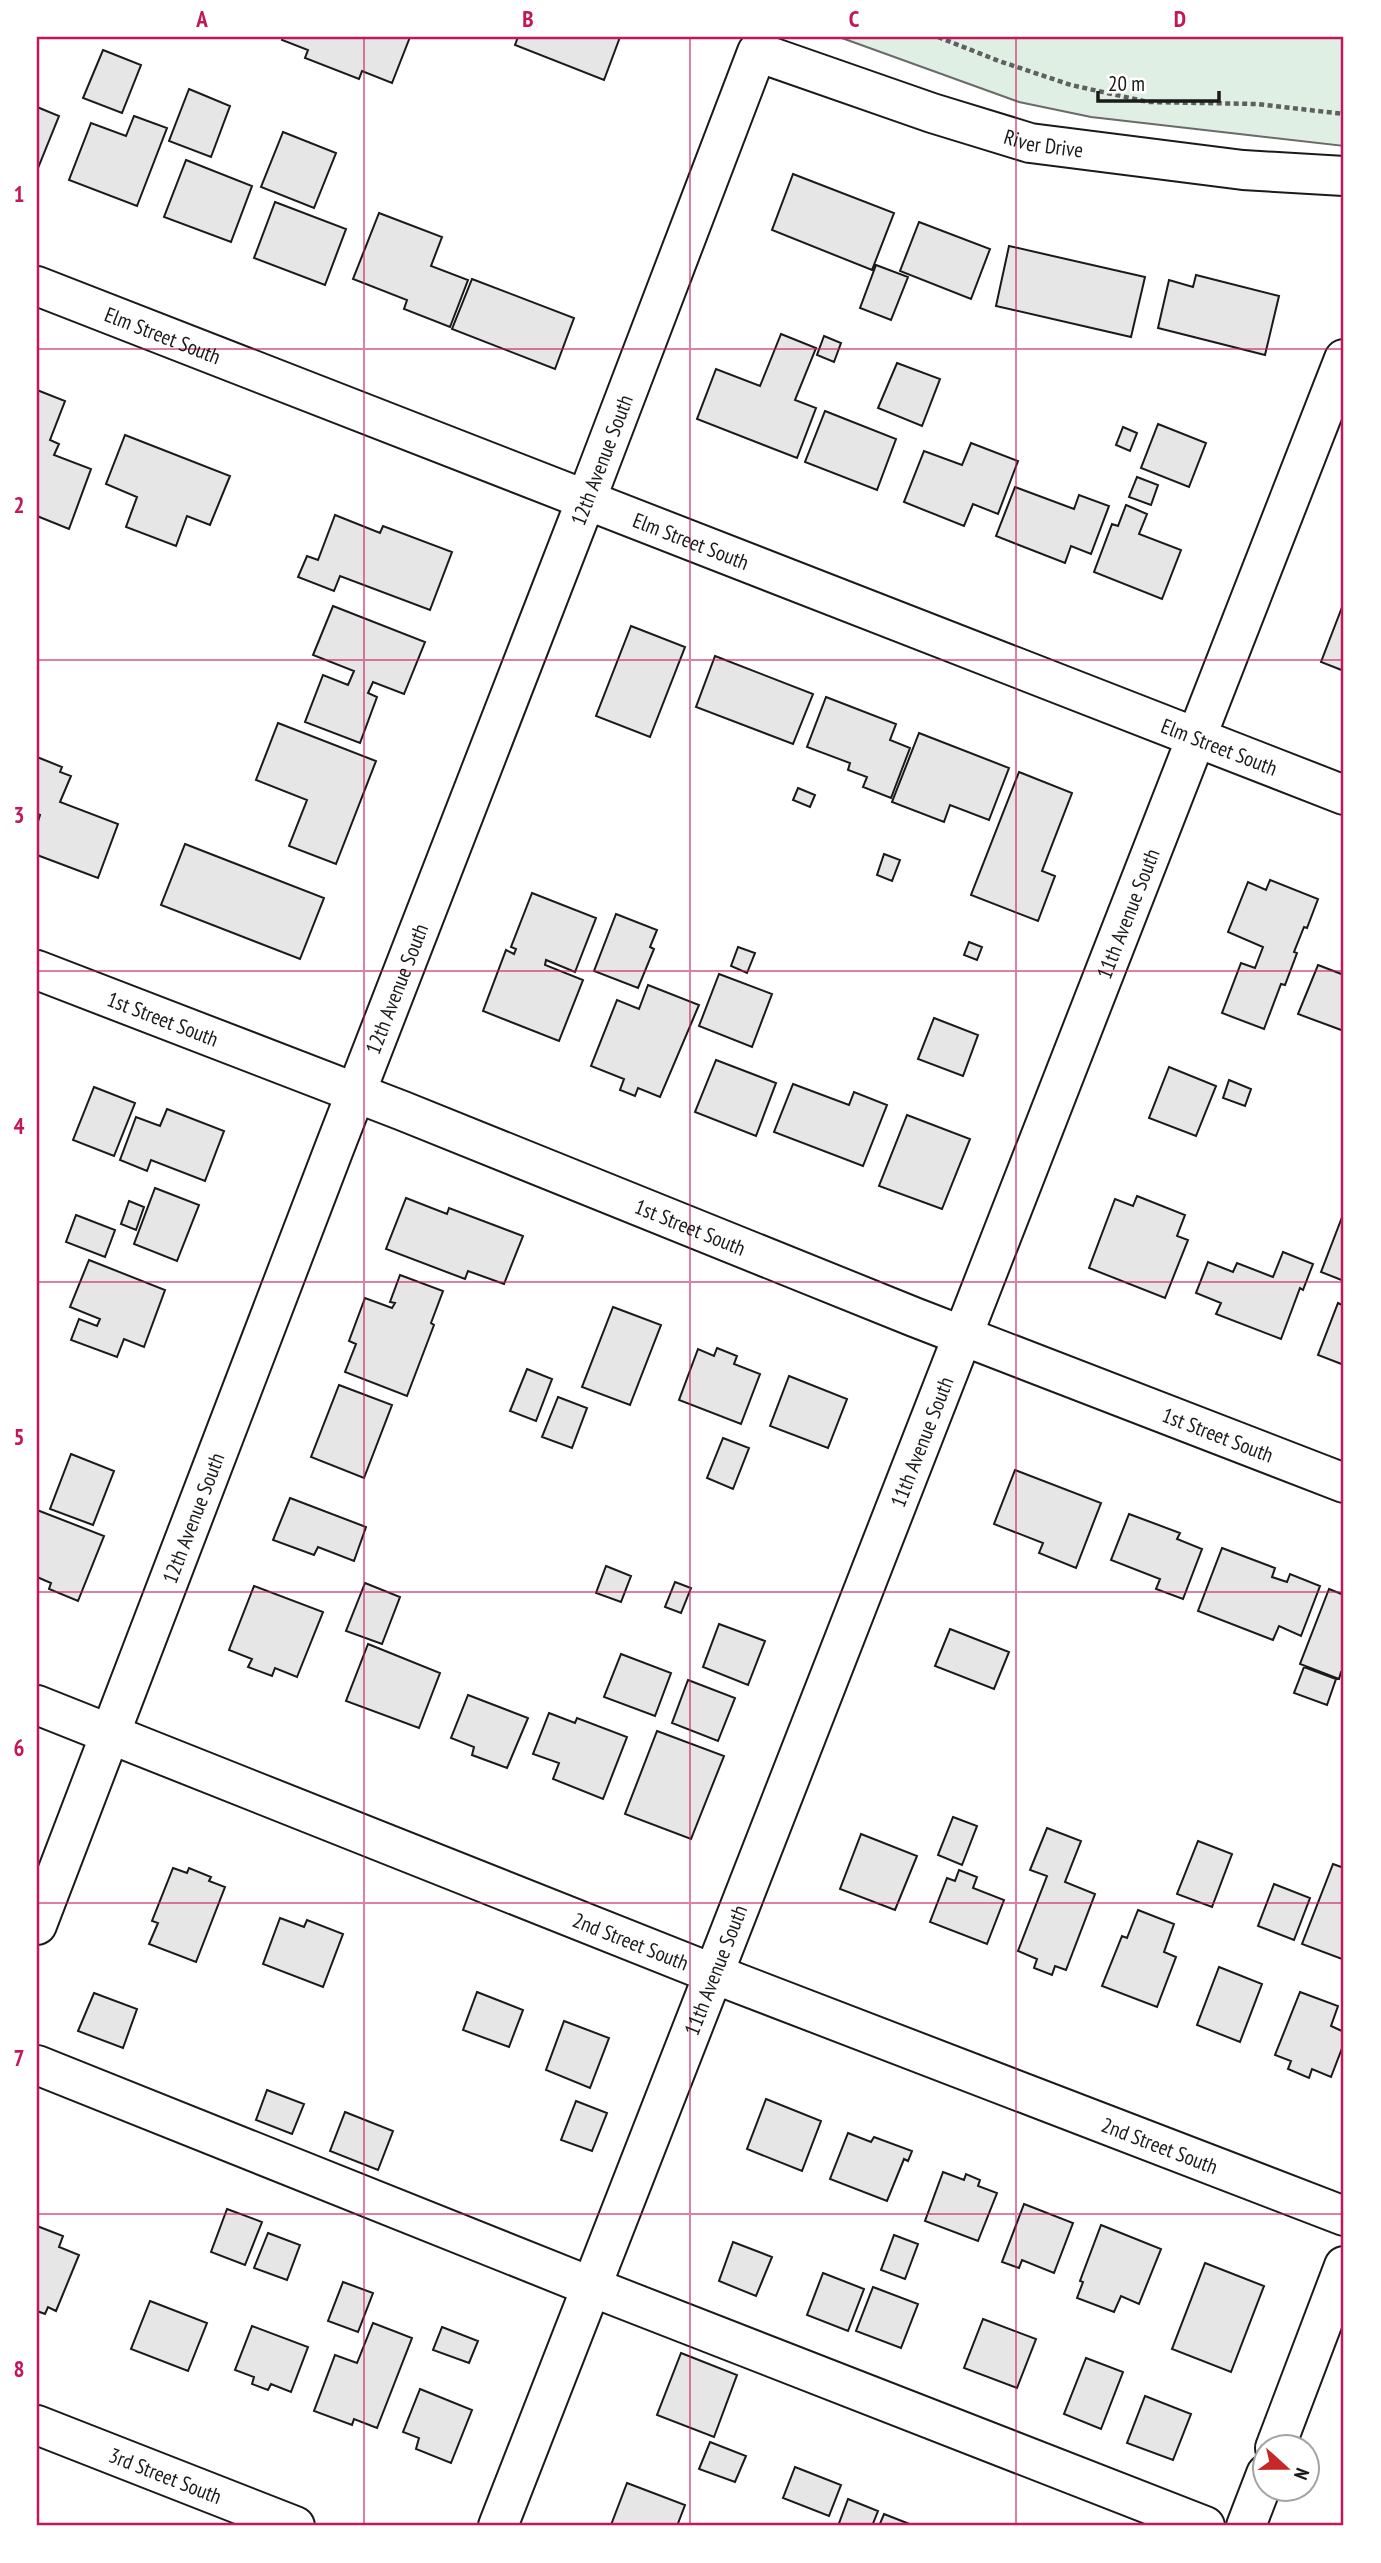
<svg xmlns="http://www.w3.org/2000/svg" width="1381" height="2563" font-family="'PT Sans Narrow',sans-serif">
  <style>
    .green { fill: #e0efe3; stroke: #6a6a6a; stroke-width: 2 }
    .building { fill: #e6e6e6; stroke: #1a1a1a; stroke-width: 2 }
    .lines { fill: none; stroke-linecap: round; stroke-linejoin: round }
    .minor-casing { stroke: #1a1a1a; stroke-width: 42 }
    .path { stroke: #5f5f5f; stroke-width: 4.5; stroke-dasharray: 5 3.5; stroke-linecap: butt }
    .minor { stroke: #fff; stroke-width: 38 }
    .grid { fill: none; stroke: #c2185b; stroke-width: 2; stroke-opacity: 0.55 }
    .labels { text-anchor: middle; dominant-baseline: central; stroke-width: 5; stroke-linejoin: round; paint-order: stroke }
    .street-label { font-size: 21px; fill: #1a1a1a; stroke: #fff }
    .neatline { fill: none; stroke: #c2185b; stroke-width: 2.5 }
    .grid-label { font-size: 23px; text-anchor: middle; font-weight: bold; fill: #c2185b }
  </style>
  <rect width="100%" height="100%" fill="#fff"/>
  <!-- green -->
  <path class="green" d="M839,37H1344V146L1091,117L1019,102Z"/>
  <!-- building -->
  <path class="building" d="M283,37H410L392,83L362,71L359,79L305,58L308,50L282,40Z
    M518,37H620L604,80L515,45Z
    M103,50L141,65L122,113L83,98Z
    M189,89L230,106L211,157L169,141Z
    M37,107L59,116L38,168H37Z
    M134,116L167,128L137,206L69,180L91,123L126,136Z
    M283,132L336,153L314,208L261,187Z
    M186,160L252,186L231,242L164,217Z
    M793,174L894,213L872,270L772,230Z
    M275,202L346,229L325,285L254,258Z
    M379,213L442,237L431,266L468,280L450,327L404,309L407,300L353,279Z
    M919,222L990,249L971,299L900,271Z
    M1009,246L1145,277L1131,337L996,306Z
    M876,265L908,277L891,320L860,308Z
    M1196,275L1279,296L1265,355L1158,328L1169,280L1193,287Z
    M472,279L574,318L555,369L452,329Z
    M781,334L816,348L795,400L816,408L797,458L697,419L716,369L760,386Z
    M824,336L841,343L834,362L817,355Z
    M897,363L940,379L922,426L878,408Z
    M37,390L65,401L50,440L59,444L54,455L91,469L69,529L37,516Z
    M825,411L896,439L877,490L805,462Z
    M1158,424L1206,443L1189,487L1141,468Z
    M1123,427L1137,433L1130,451L1116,445Z
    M125,435L230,476L210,525L187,516L176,546L126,527L137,497L106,484Z
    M971,443L1018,461L998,514L973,504L964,526L904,502L924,451L962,465Z
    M1137,477L1158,485L1151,505L1129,497Z
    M1015,487L1074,509L1079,495L1109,506L1091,554L1071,546L1065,563L996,536Z
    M1126,505L1147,514L1139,534L1181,550L1162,599L1094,572L1112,524L1118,526Z
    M335,515L380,533L383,526L452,552L430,610L340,576L334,591L298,577L307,556L318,560Z
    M1344,602V671L1321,662Z
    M333,606L425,642L404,694L373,682L368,693L377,697L360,743L305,722L323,675L348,685L354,671L313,655Z
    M631,626L685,647L650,737L596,716Z
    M715,656L813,694L793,744L696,707Z
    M826,697L896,724L890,740L910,748L891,798L863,787L867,777L848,770L850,763L807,747Z
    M278,723L376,761L336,864L289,846L307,800L256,780Z
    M919,733L1009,768L989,820L950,805L944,822L892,802Z
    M37,757L62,767L60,772L71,776L60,802L118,824L98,878L37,855V825L40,815L37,814Z
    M1019,772L1072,793L1042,871L1055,876L1038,921L971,895Z
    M798,788L815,795L810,807L793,800Z
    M185,844L324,898L300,959L161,905Z
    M884,854L900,860L892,881L877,875Z
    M1270,880L1318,899L1307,928L1304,927L1294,952L1297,953L1285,985L1281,984L1264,1029L1222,1013L1241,963L1255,968L1263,947L1228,932L1248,882L1266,890Z
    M532,893L596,918L575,972L546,960L545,965L583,980L559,1041L483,1011L506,950L514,954L516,949L511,947Z
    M616,914L657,930L650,947L654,949L638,988L594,971Z
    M969,942L982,947L977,960L964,955Z
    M738,947L755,953L747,973L731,966Z
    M1318,965L1344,975V1031L1298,1014Z
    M719,974L772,994L752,1047L699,1026Z
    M648,985L699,1005L660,1097L638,1088L635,1096L620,1090L624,1079L591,1066L617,1000L639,1009Z
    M934,1018L978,1035L963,1076L918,1059Z
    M716,1060L776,1083L756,1136L695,1112Z
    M1169,1067L1216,1086L1196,1136L1149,1118Z
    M1229,1080L1251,1089L1245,1106L1223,1098Z
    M793,1084L849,1105L854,1092L887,1105L863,1166L774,1132Z
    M94,1087L135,1103L114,1156L73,1140Z
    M167,1109L224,1131L205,1181L151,1160L147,1171L120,1160L136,1117L160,1126Z
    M907,1115L970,1139L942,1209L879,1186Z
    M155,1188L199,1205L177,1261L134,1244Z
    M1137,1196L1185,1215L1177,1236L1188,1240L1165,1298L1089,1268L1115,1199L1133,1206Z
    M406,1198L447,1214L449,1208L523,1236L504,1284L468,1271L465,1279L386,1249Z
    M129,1201L144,1207L136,1230L121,1224Z
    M1344,1212V1281L1321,1272Z
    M76,1215L115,1230L105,1257L66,1242Z
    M1283,1252L1313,1264L1303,1290L1300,1288L1281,1339L1216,1314L1221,1303L1196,1293L1208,1262L1233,1272L1237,1263L1273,1277Z
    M89,1260L165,1290L144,1347L124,1339L117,1357L71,1340L79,1319L97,1326L100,1319L70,1307Z
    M400,1275L443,1291L431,1323L434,1325L407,1396L345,1372L356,1344L349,1341L365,1298L392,1308L395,1303L390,1302Z
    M1338,1303L1344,1306V1365L1318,1355Z
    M613,1307L661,1325L630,1405L582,1387Z
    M717,1348L737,1356L734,1364L760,1374L741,1424L679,1400L698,1349L714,1356Z
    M527,1369L552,1379L536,1421L510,1411Z
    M789,1376L847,1399L828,1448L770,1426Z
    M339,1385L392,1405L364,1478L311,1457Z
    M558,1397L587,1408L572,1448L542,1437Z
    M723,1438L749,1448L733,1489L707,1478Z
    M71,1454L114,1471L93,1525L50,1509Z
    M1015,1470L1101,1503L1076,1568L1039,1553L1043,1543L994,1524Z
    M290,1498L366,1527L354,1561L318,1547L314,1555L273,1540Z
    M37,1510L104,1536L78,1601L49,1589L51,1583L37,1577Z
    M1129,1514L1180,1533L1177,1539L1202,1549L1183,1599L1156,1589L1160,1579L1111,1560Z
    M1222,1548L1275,1568L1272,1577L1287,1582L1290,1574L1320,1586L1301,1636L1279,1626L1273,1640L1198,1611Z
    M606,1566L631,1576L621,1602L596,1593Z
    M675,1582L691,1588L681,1613L665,1607Z
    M365,1583L400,1597L382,1644L346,1631Z
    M254,1586L323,1612L297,1677L275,1668L272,1676L248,1667L252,1659L229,1650Z
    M1329,1589L1344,1595V1673L1341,1672L1339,1679L1300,1664Z
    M719,1624L765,1641L748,1685L703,1667Z
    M950,1629L1009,1652L994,1689L935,1666Z
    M368,1644L440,1673L419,1728L346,1701Z
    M621,1654L671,1673L655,1716L604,1697Z
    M1304,1667L1336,1679L1327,1705L1294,1693Z
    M688,1680L735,1698L718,1741L672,1723Z
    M468,1695L528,1718L507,1768L472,1755L474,1747L451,1738Z
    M549,1713L575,1723L577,1718L627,1737L603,1799L553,1779L559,1763L533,1754Z
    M657,1731L724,1756L691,1839L625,1814Z
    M953,1817L977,1826L962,1865L938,1855Z
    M1047,1828L1081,1841L1065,1882L1095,1894L1066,1970L1055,1966L1052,1975L1034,1968L1037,1959L1018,1951L1047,1876L1030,1870Z
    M861,1834L917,1856L895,1910L840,1889Z
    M1198,1841L1232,1854L1212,1907L1177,1894Z
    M1333,1864L1344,1868V1953L1342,1959L1302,1944Z
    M173,1868L187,1873L189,1868L211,1877L209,1881L225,1887L196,1962L149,1944L158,1923L152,1921Z
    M959,1870L977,1877L973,1888L1004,1900L987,1944L930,1922L947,1878L955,1881Z
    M1274,1884L1310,1898L1294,1940L1258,1926Z
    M1138,1910L1174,1924L1164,1952L1176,1957L1157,2007L1102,1986L1122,1936L1127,1938Z
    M280,1918L304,1927L307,1920L343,1934L323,1987L263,1964Z
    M1219,1967L1262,1984L1240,2042L1197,2025Z
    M477,1992L523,2010L509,2047L463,2030Z
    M1300,1992L1338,2006L1331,2026L1344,2032V2043L1331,2077L1312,2069L1309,2078L1288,2069L1291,2061L1275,2055Z
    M94,1993L137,2009L123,2048L78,2031Z
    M564,2021L609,2038L590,2088L546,2070Z
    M267,2090L304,2104L292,2134L256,2120Z
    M766,2099L821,2121L802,2171L747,2149Z
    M576,2101L607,2113L592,2151L561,2140Z
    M345,2112L393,2131L378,2170L330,2151Z
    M848,2133L871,2142L874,2137L912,2151L908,2161L904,2159L887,2201L830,2179Z
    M943,2172L964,2180L966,2174L980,2180L978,2186L997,2193L978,2241L925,2221Z
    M1024,2204L1073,2223L1054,2273L1022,2260L1019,2268L1002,2262Z
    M227,2209L262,2222L245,2265L211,2252Z
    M1101,2225L1161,2249L1139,2304L1121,2296L1114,2312L1077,2298L1083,2282L1080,2281Z
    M37,2226L63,2236L59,2247L79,2255L56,2311L48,2307L45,2314L37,2311Z
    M268,2233L300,2245L287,2280L254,2268Z
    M894,2235L918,2244L905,2279L881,2270Z
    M733,2242L772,2257L756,2296L719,2281Z
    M1205,2263L1264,2286L1231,2372L1172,2349Z
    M823,2273L864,2289L848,2331L807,2315Z
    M343,2282L373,2293L358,2332L328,2321Z
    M873,2287L918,2304L901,2348L856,2331Z
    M150,2301L207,2323L188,2371L131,2349Z
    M983,2319L1036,2339L1017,2388L964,2368Z
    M373,2323L412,2338L377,2428L354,2419L352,2425L314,2411L335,2355L357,2363Z
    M252,2326L308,2347L291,2392L271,2384L268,2390L252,2384L254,2377L235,2370Z
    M442,2327L478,2341L469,2363L433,2350Z
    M681,2353L737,2375L714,2437L657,2415Z
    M1086,2358L1123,2372L1101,2429L1064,2414Z
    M420,2389L472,2410L451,2463L416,2449L419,2438L403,2432Z
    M1145,2396L1191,2414L1173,2460L1127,2443Z
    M710,2442L746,2456L735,2482L699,2469Z
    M795,2467L841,2485L829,2516L783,2498Z
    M627,2483L685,2505L677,2526L611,2525Z
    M848,2499L878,2511L872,2526H838Z
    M884,2514L912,2525V2526H879Z"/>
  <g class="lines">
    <defs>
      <g id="minor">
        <path id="s1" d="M37,286L1344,795"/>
        <path id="s2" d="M37,970L403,1111L914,1317L1344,1483"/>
        <path id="s3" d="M37,1705L714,1974L1344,2216"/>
        <path id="s4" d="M37,1925L334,1149L586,500L757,52L932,113L1030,143L1243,170L1344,176"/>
        <path d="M37,2065L592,2287L1205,2526"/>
        <path id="s5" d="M37,2425L295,2526"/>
        <path d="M1275,2448L1344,2266"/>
        <path id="s6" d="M498,2526L1344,359"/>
        <path d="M1246,2526L1266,2474"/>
      </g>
    </defs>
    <!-- minor casing -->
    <use href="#minor" class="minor-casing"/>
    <!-- path -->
    <path class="path" d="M938,37L999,61L1071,85L1148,102L1257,104L1344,114"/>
    <!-- minor -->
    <use href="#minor" class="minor"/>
  </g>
  <!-- grid -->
  <path class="grid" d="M364,37V2526M690,37V2526M1016,37V2526M37,349H1344M37,660H1344M37,971H1344M37,1282H1344M37,1592H1344M37,1903H1344M37,2214H1344"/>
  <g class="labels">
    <!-- street labels -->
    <g class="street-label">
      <text stroke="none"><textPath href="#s4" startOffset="2308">River Drive</textPath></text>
      <text stroke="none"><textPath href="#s1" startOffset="135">Elm Street South</textPath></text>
      <text stroke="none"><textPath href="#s4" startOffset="1570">12th Avenue South</textPath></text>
      <text stroke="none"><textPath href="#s1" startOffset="702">Elm Street South</textPath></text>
      <text stroke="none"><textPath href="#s1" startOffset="1269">Elm Street South</textPath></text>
      <text stroke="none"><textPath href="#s6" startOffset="1731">11th Avenue South</textPath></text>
      <text stroke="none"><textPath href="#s4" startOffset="1003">12th Avenue South</textPath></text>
      <text stroke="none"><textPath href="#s2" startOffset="135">1st Street South</textPath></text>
      <text stroke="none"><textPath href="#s2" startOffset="702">1st Street South</textPath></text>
      <text stroke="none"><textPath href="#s2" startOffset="1269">1st Street South</textPath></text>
      <text stroke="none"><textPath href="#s6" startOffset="1164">11th Avenue South</textPath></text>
      <text stroke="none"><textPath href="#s4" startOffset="436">12th Avenue South</textPath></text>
      <text stroke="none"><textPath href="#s3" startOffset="639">2nd Street South</textPath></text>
      <text stroke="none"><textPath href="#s6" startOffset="597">11th Avenue South</textPath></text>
      <text stroke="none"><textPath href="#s3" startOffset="1206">2nd Street South</textPath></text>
      <text stroke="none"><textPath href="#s5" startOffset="138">3rd Street South</textPath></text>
    </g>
  </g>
  <!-- border -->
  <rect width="1381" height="2563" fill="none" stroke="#ffffff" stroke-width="77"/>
  <!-- north arrow -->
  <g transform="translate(1286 2468) rotate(111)"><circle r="33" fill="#ffffff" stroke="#a3a3a3" stroke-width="2"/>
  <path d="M0-5L12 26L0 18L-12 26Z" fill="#c62828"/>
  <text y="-10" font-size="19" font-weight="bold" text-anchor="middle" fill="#1a1a1a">N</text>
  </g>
  <!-- scale -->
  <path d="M1098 91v10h121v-10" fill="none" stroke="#1a1a1a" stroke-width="3.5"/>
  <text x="1108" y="91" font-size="21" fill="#1a1a1a" stroke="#ffffff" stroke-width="5" paint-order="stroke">20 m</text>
  <rect x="38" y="38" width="1304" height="2486" class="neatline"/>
  <g class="grid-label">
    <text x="202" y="27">A</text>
    <text x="528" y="27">B</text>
    <text x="854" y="27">C</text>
    <text x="1180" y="27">D</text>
    <text x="19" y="202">1</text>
    <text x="19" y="513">2</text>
    <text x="19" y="823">3</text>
    <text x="19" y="1134">4</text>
    <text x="19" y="1445">5</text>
    <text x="19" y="1756">6</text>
    <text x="19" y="2066">7</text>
    <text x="19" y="2377">8</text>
  </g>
</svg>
